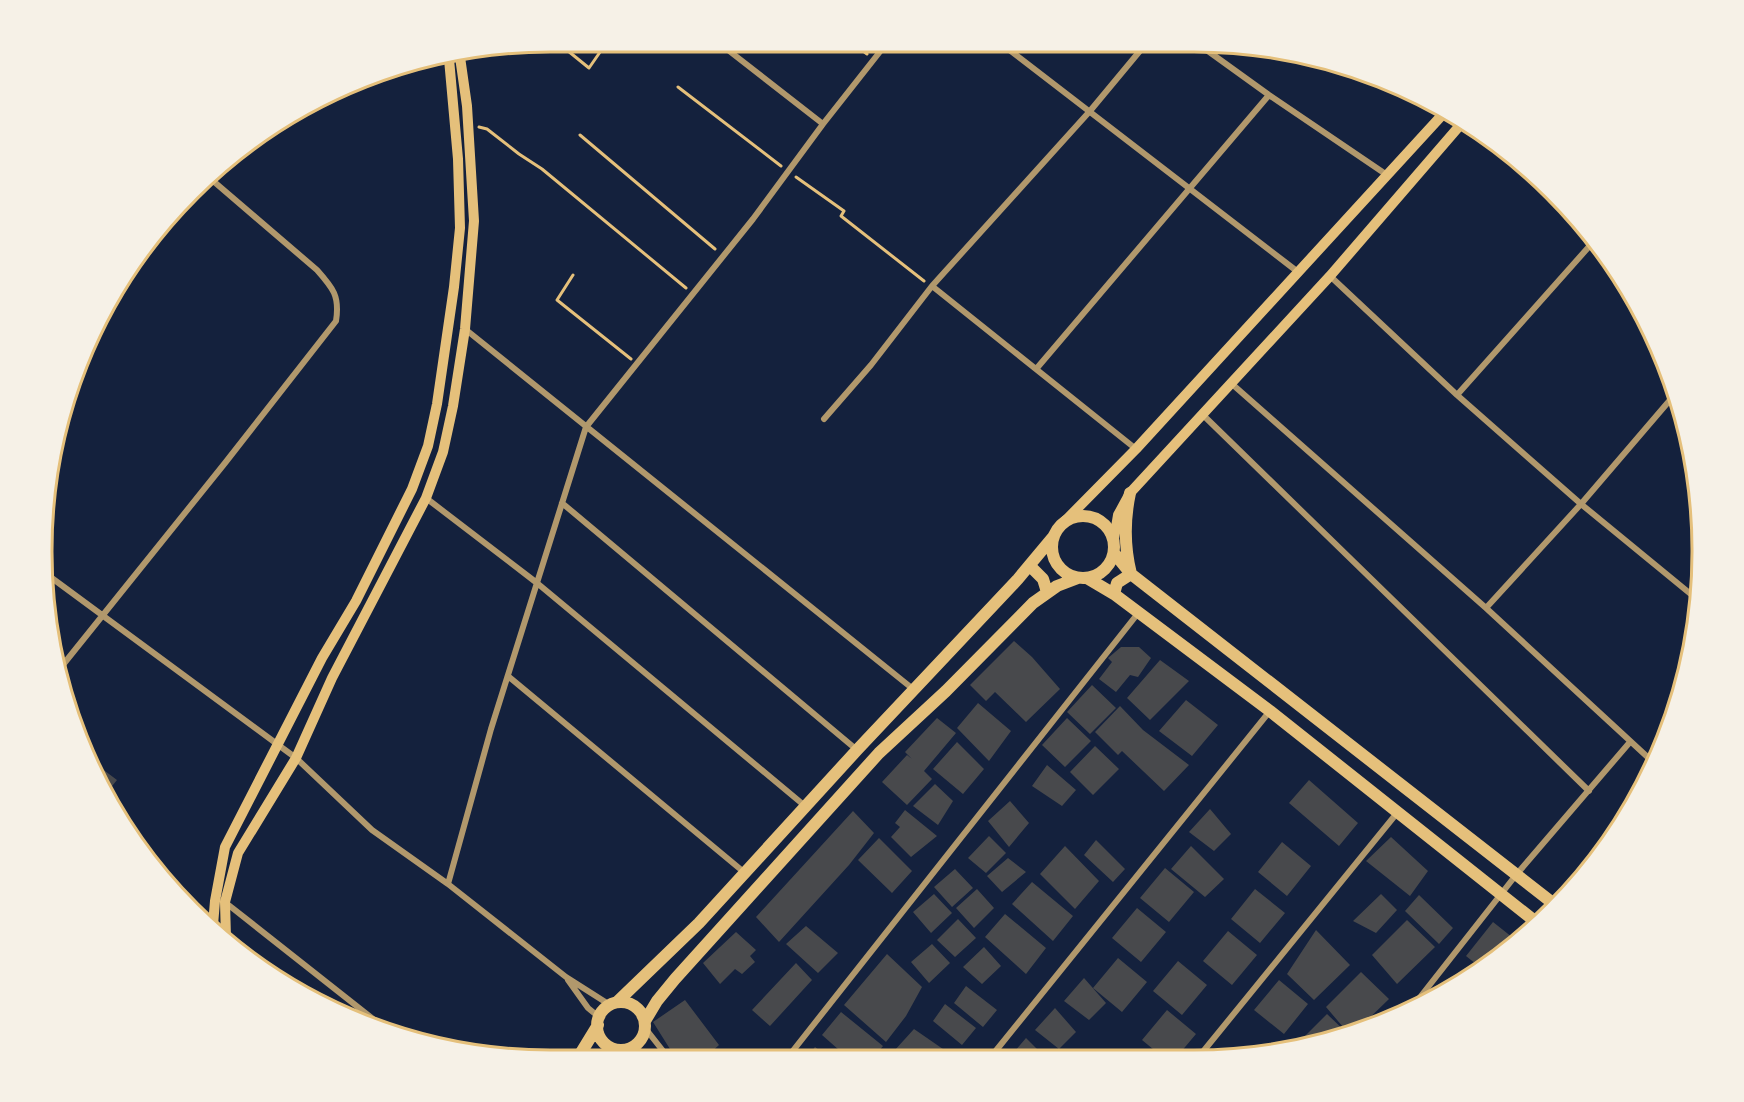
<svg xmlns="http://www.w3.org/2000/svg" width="1744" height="1102" font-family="'Fira Sans',sans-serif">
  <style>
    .building { fill: #48494c }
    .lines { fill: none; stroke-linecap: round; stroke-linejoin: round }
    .path { stroke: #e5c07b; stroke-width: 3 }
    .minor { stroke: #b1986c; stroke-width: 6 }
    .secondary { stroke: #e5c07b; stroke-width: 10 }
    .primary { stroke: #e5c07b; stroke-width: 12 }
    .rim { fill: none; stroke: #e5c07b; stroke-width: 3 }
  </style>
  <rect width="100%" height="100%" fill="#14213d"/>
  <!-- building -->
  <path class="building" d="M1014,641L1032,657L1060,689L1026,722L995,692L986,701L970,685Z
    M1121,647H1139L1151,658L1138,677L1130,675L1116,692L1099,679L1112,662L1108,658Z
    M1160,660L1189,681L1150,720L1127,698Z
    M1092,685L1116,708L1090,734L1067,712Z
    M1186,700L1218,725L1192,756L1159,731Z
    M978,703L1011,731L989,761L957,728Z
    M1120,706L1143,730L1189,765L1164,791L1122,751L1118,755L1095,732Z
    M937,718L956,733L924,771L932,779L907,805L882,782L907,755L912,759L905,752Z
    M1067,718L1091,741L1065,767L1042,745Z
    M957,742L984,769L963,794L933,769Z
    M1095,746L1119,769L1093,795L1070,772Z
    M97,765L117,780L108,791Z
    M1047,765L1076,790L1062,806L1032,786Z
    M1309,780L1358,823L1339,846L1289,803Z
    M935,784L953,801L938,825L913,806Z
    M1010,801L1029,823L1009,847L988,821Z
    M1210,809L1231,834L1214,851L1189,832Z
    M905,810L937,836L911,857L891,837L900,827L895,823Z
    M853,811L874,833L849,865L779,942L756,917Z
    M989,836L1006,853L986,873L968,858Z
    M1391,837L1428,871L1410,896L1366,861Z
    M879,838L912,871L892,893L858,860Z
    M1096,840L1125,869L1113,882L1084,855Z
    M1282,842L1311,866L1287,896L1258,872Z
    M1065,846L1099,881L1075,909L1040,874Z
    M1191,846L1224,879L1205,897L1171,869Z
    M1008,858L1026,872L1002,892L987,876Z
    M1165,868L1194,892L1169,922L1140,898Z
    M955,869L973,888L952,907L934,887Z
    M1032,882L1073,916L1053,941L1012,904Z
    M977,889L994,908L974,928L956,908Z
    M1255,889L1285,913L1260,943L1231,919Z
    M934,894L952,913L931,933L913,912Z
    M1381,894L1397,910L1376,933L1353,921Z
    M1419,895L1453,928L1439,944L1405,911Z
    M1137,908L1166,932L1141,962L1112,938Z
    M1005,914L1046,948L1026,974L985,937Z
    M958,919L976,938L955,957L937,940Z
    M1407,920L1435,947L1397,984L1372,955Z
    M1493,922L1517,941L1503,955L1481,968L1466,956Z
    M806,926L838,953L818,973L786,944Z
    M1316,930L1350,965L1314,1000L1287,974Z
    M1228,931L1257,955L1232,985L1203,961Z
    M736,932L756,950L750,956L755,962L742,974L735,969L720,984L703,963Z
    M932,944L950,963L929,983L911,962Z
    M984,947L1001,966L982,984L963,967Z
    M887,954L922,987L906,1016L886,1042L844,1005Z
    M1118,958L1147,982L1122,1012L1093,988Z
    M1178,961L1207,985L1182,1015L1153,991Z
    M796,963L812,980L770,1026L752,1010Z
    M1361,972L1389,999L1356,1031L1349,1034L1326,1007Z
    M1084,978L1106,1003L1089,1020L1064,1001Z
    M1279,980L1308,1004L1284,1034L1254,1010Z
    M966,986L997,1010L983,1027L954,1003Z
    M685,1000L719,1045L706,1057H675L653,1022Z
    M945,1004L976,1028L962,1045L933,1021Z
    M1055,1008L1076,1032L1059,1049L1035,1030Z
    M1167,1010L1196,1034L1175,1059H1165L1142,1040Z
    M841,1012L883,1046L874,1057H847L822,1035Z
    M1327,1014L1348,1034L1325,1043L1293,1048Z
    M914,1029L956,1058L901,1057L894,1051Z
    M1026,1038L1046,1058H1009Z
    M815,1047L828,1057H807Z
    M722,1049L729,1057H715Z"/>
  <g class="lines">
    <!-- path -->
    <path class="path" d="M557,42L589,68L607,42
      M625,42L633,48L636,43
      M854,44L867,54
      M678,87L781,166
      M479,127L487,129L519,154L542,169L686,288
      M580,135L715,249
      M796,177L844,211L841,216L924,281
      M573,275L557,300L631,359"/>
    <!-- minor -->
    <path class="minor" d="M719,43L823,124
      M1003,45L1298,272
      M1201,46L1269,95L1387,175
      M1330,276L1457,395L1581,504L1698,600
      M932,286L1136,449
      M465,329L913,689
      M1037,368L1269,95
      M1232,384L1486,608L1654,763
      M1457,395L1594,241
      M1203,415L1589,791
      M824,419L871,365L932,286L1090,111L1144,46
      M426,498L537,583L805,806
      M562,503L857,750
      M45,573L296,758L372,830L448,884L566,977L610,1005
      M1486,608L1581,504L1676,393
      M58,671L225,463L336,321C340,296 333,288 317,270L212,180
      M508,676L745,873
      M448,884L491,729L586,427L753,219L823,124L886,44
      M226,903L387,1030
      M568,980L588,1008L599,1017
      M1410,1010L1516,875L1630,742
      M645,1028L667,1056
      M633,1047L648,1056
      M788,1057L1139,612
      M990,1058L1270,711
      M1197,1059L1397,813"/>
    <!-- secondary -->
    <path class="secondary" d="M1063,523L1136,449L1444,113
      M1114,539L1118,515L1130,493L1330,276L1462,123
      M213,925L215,901L225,847L322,658L356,601L412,489L428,446L437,404L454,287L460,228L458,159L449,59
      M226,938L225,902L238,853L296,758L332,678L426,498L443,452L453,406L465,329L474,221L467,106L460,57"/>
    <!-- primary -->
    <path class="primary" d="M1052 547a31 31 0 1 1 62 0a31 31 0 1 1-62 0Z
      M1114,553L1131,574L1554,904
      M1030,566L1043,579L1047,592
      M1087,578L1114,594L1270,711L1536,922
      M1114,594L1117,583L1131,574C1124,546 1124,521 1130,493
      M617,1002L699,923L857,750L1018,579L1053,537
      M597 1026a24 24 0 1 1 48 0a24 24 0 1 1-48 0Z
      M645,1021L657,1001L675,979L879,753L946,691L1033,603L1057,586L1078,578
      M579,1056L598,1025"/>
  </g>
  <!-- crop -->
  <path d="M0 0H1744V1102H0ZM550 52H1194A498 498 0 0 1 1692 550V552A498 498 0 0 1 1194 1050H550A498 498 0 0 1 52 552V550A498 498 0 0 1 550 52Z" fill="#f6f1e7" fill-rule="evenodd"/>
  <path class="rim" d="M550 52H1194A498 498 0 0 1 1692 550V552A498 498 0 0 1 1194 1050H550A498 498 0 0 1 52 552V550A498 498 0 0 1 550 52Z"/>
</svg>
